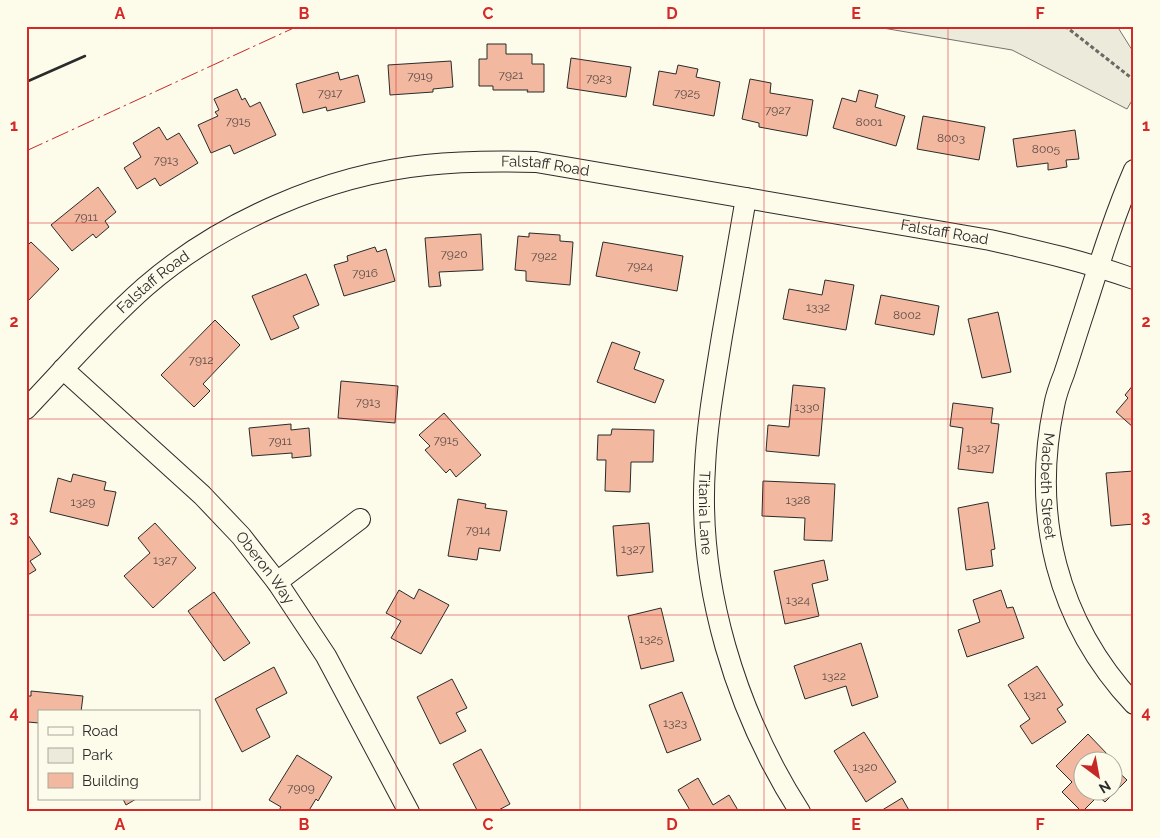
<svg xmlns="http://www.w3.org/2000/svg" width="1160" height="838" font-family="Raleway,sans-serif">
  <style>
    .green { fill: #ecebdb; stroke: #74746e }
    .building { fill: #f2b8a0; stroke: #2b2b2b }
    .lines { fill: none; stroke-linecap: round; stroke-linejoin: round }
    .street-casing { stroke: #2b2b2b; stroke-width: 22 }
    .path { stroke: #6a6964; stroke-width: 3; stroke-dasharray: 4 2.5; stroke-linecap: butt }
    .street { stroke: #fdfbea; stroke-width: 20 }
    .wall { stroke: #2b2b2b; stroke-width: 2.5 }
    .power { stroke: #c62828; stroke-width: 1; stroke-dasharray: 18 4 2.5 4; stroke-linecap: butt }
    .grid { fill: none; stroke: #d62828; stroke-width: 1; stroke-opacity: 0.55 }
    .labels { text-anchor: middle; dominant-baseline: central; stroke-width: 4; stroke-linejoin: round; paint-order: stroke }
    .number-label { font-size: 12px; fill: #5d4e48 }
    .street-label { font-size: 15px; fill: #2b2b2b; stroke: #fdfbea }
    .neatline { fill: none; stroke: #d62828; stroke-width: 2 }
    .grid-label { font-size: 16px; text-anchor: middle; font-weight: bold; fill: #d62828 }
  </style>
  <rect width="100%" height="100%" fill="#fdfbea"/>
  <!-- green -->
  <path class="green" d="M871,26H1117L1134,53V97L1127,109L1012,50Z"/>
  <!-- building -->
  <path class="building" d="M487,44H506V54H532V64H544V92H527L528,90H493V86H479V59H487Z
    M571,58L631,67L626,97L567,88Z
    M451,61L453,87L433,89V92L390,95L388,65Z
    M678,65L698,69L696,77L720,82L714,116L653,105L659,71L676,74Z
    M338,72L340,80L358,75L365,102L327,111L326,107L303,113L296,84Z
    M750,79L771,83L770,93L813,100L807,136L759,127V123L742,119Z
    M237,89L242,100L245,98L250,107L260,102L276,135L234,154L230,145L211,153L198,125L218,116L215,112L219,110L214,99Z
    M859,90L878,95L875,107L905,116L896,146L833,128L842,98L856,102Z
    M923,116L985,127L979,160L917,149Z
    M159,127L167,140L179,133L198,163L160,186L155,178L137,189L124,168L141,157L133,143Z
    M1075,130L1079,159L1066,160L1067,167L1048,170V163L1017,167L1013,139Z
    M98,187L116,212L105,221L109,227L96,238L93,234L72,251L51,225Z
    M529,233L560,235V241L573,242L570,285L526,281V271L515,270L518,236L529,237Z
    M481,234L483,270L439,272L441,286L429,287L425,238Z
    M31,242L59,269L26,303V247Z
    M603,242L683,256L677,291L596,276Z
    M375,247L377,252L386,249L395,281L344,296L334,265L348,261L347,256Z
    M306,274L319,305L293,316L299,328L271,340L252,296Z
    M825,280L854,285L846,330L783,319L789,289L822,295Z
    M881,295L939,306L934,335L875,324Z
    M998,312L1011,372L982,378L968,319Z
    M215,320L240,345L203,384L210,391L194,407L161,375Z
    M612,342L640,352L634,369L664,380L655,403L597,382Z
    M341,381L398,386L395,423L338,418Z
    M1134,384V428L1116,412L1128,398L1125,395Z
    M793,385L825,388L819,456L766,451L768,425L789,427Z
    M953,403L993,408L991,423L999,424L993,473L958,469L963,428L950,426Z
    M444,413L481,455L456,477L450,469L446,473L425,450L430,446L419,435Z
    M291,424V430L309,428L311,456L292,458V453L252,456L249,428Z
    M612,429L654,430L653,462H631L630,492L605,491L606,460H597L598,435H611Z
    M1134,471V524L1111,526L1106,473Z
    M73,474L106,482L104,490L116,492L108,526L50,512L58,478L71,482Z
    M763,481L835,484L832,541L804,540L805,518L762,516Z
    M458,499L486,504L485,508L507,511L500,551L479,548L477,560L448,556Z
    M988,502L995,549L991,550L993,566L966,570L958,508Z
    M155,523L196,568L153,608L124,576L150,553L138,538Z
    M649,523L653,572L617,576L613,526Z
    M26,532L41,554L30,561L36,570L26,576Z
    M824,560L828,580L812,584L819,616L785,624L774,571Z
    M419,589L449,605L421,654L391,638L401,621L386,613L399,590L414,599Z
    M1001,590L1007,608L1013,607L1024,638L967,657L958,630L980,622L973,600Z
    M214,592L250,643L224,661L188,611Z
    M661,608L674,661L641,669L628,616Z
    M861,643L878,697L852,706L846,686L805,699L794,666Z
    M1037,666L1063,705L1057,709L1066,722L1032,744L1020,726L1030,719L1008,685Z
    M274,667L287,693L256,709L270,737L242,752L215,699Z
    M452,679L467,708L456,713L466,731L440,744L417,697Z
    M31,691L83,696L81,712H39V723L28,722V719H26V696H31Z
    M682,692L701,740L667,753L649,705Z
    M864,732L896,782L866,802L834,751Z
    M1088,734L1109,756L1106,759L1107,760H1082V790H1112V766L1127,780L1105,802L1098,796L1082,812L1062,792L1072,782L1056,766Z
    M481,749L510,804L495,812H478L453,764Z
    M297,755L332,777L318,801L316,799L308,812H278L281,807L269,800Z
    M698,778L713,805L729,795L739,812H691L678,790Z
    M902,798L910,812H879Z
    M123,799H136L126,805Z"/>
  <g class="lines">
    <defs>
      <g id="street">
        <path id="s1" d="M1134,170C1114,216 1099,265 1084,312C1077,333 1071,353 1064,374C1060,384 1056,395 1054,406C1031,515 1057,622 1134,704"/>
        <path id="s2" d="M746,198C738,244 730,290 722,336C715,380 707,423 705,467C697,586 736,712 800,812"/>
        <path id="s3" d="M63,369L202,495L241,536L277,582L326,656L409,812"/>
        <path id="s4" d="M26,409C65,368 102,325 145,287C220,222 327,175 426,165C463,161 499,161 536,162L990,240C1039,251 1087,262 1134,279"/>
        <path d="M277,582L360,519"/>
      </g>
    </defs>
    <!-- street casing -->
    <use href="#street" class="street-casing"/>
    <!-- path -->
    <path class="path" d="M1065,26L1134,80"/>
    <!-- street -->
    <use href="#street" class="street"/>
    <!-- wall -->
    <path class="wall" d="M26,82L85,56"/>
    <!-- power -->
    <path class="power" d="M26,151L298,26"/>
  </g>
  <!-- grid -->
  <path class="grid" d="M212,26V812M396,26V812M580,26V812M764,26V812M948,26V812M26,223H1134M26,419H1134M26,615H1134"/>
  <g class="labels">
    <!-- number labels -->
    <g class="number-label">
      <text x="511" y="75">7921</text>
      <text x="420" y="76">7919</text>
      <text x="599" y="78">7923</text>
      <text x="330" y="93">7917</text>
      <text x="687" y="93">7925</text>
      <text x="778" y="110">7927</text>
      <text x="238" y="121">7915</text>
      <text x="869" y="122">8001</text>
      <text x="951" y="138">8003</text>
      <text x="1046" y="149">8005</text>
      <text x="166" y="160">7913</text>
      <text x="86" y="217">7911</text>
      <text x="454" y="254">7920</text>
      <text x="544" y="256">7922</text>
      <text x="640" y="266">7924</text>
      <text x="365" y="273">7916</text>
      <text x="818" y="307">1332</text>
      <text x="907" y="315">8002</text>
      <text x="201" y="360">7912</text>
      <text x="368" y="402">7913</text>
      <text x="807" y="407">1330</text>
      <text x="446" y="440">7915</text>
      <text x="280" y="441">7911</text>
      <text x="978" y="448">1327</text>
      <text x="798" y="500">1328</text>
      <text x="83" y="502">1329</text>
      <text x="478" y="530">7914</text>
      <text x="633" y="549">1327</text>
      <text x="165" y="560">1327</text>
      <text x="798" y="600">1324</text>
      <text x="651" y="639">1325</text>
      <text x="834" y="676">1322</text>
      <text x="1035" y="695">1321</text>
      <text x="675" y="723">1323</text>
      <text x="865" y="767">1320</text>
      <text x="301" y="788">7909</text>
    </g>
    <!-- street labels -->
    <g class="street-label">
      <text stroke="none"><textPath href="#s4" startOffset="601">Falstaff Road</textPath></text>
      <text stroke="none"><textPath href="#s4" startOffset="1006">Falstaff Road</textPath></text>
      <text stroke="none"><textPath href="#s4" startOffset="180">Falstaff Road</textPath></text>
      <text stroke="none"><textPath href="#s1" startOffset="330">Macbeth Street</textPath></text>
      <text stroke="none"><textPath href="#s2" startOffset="318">Titania Lane</textPath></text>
      <text stroke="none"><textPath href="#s3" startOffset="284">Oberon Way</textPath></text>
    </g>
  </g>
  <!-- border -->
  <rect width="1160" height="838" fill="none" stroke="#fdfbea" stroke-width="55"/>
  <!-- legend -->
  <rect x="38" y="710" width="162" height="90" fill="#fdfbea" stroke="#a9a89e"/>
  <rect x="48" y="727" width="25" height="8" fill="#fdfbea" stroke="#a9a89e"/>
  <text x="82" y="736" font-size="15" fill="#2b2b2b">Road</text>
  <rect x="48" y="748" width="25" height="15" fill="#ecebdb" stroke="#a9a89e"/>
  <text x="82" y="760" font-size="15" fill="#2b2b2b">Park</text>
  <rect x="48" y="773" width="25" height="15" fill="#f2b8a0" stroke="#a9a89e"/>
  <text x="82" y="786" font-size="15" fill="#2b2b2b">Building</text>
  <!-- north arrow -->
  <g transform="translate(1098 776) rotate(148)"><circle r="24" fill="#fdfbea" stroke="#a9a89e"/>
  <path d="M0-4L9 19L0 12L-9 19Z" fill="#c62828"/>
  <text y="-8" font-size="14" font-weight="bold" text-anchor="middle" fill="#2b2b2b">N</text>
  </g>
  <rect x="28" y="28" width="1104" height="782" class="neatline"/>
  <g class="grid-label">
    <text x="120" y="19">A</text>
    <text x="304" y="19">B</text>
    <text x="488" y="19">C</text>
    <text x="672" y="19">D</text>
    <text x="856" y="19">E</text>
    <text x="1040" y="19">F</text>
    <text x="14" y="131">1</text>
    <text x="1146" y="131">1</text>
    <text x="14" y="327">2</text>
    <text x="1146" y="327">2</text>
    <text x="14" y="523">3</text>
    <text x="1146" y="523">3</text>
    <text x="14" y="718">4</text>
    <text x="1146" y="718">4</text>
    <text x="120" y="830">A</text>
    <text x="304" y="830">B</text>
    <text x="488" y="830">C</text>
    <text x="672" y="830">D</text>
    <text x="856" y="830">E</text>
    <text x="1040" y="830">F</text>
  </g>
</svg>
